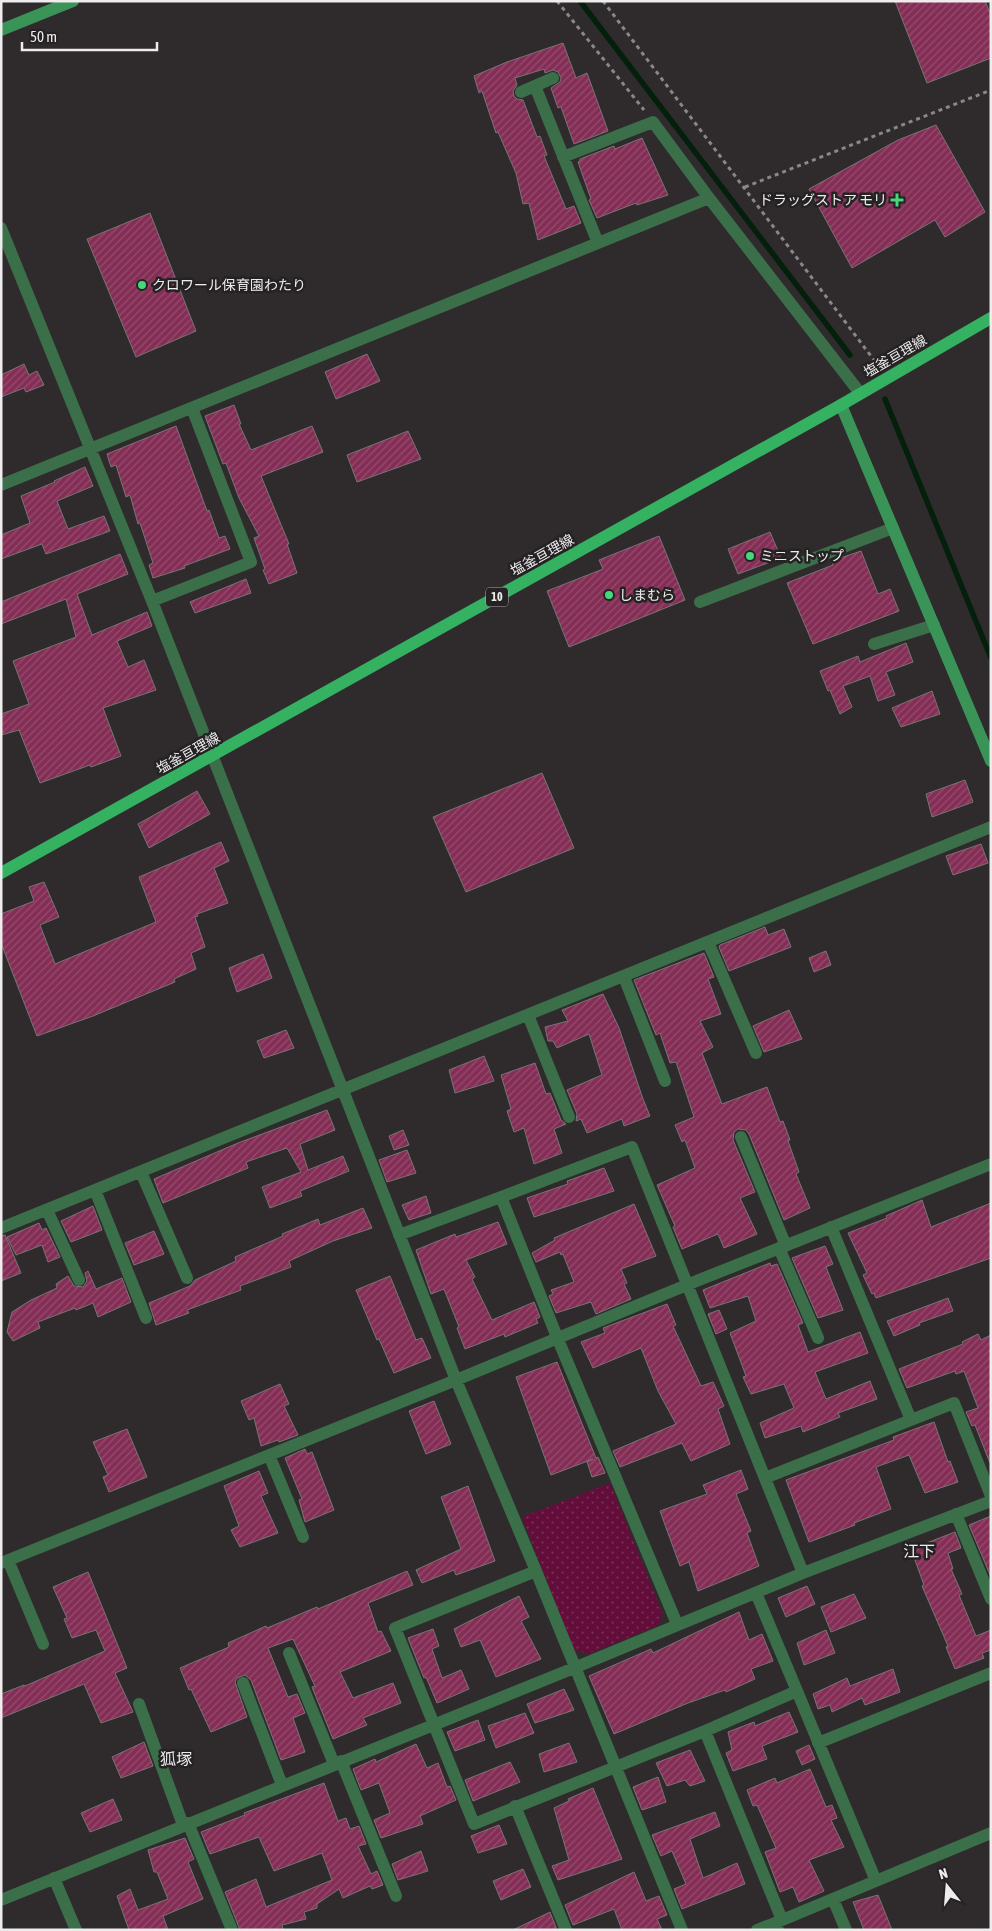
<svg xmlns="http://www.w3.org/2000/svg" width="992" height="1931" font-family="'Asap Condensed','Noto Sans JP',sans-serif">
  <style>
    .park { fill: url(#park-dots) }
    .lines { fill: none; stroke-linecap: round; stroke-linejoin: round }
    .stream { stroke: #04200d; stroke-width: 5.5 }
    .building { fill: url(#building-hatch); stroke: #787475 }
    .path { stroke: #8a8788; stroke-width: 3; stroke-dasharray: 4 4; stroke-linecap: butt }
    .street { stroke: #3a6f49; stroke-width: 12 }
    .secondary { stroke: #3a9458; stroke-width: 12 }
    .primary { stroke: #35b162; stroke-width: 12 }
    .poi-dot { fill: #45d77a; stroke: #252223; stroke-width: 2 }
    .labels { text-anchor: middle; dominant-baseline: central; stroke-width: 5; stroke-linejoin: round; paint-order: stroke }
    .shield { fill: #252223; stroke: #b2afb0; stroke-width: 1 }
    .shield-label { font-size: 12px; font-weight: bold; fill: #eeecec }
    .poi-label { font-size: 14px; fill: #eeecec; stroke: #252223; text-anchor: start }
    .street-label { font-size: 14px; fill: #eeecec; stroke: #252223 }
    .quarter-label { font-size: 16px; fill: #eeecec; stroke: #252223 }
  </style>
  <defs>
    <pattern id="park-dots" width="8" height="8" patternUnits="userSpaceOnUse" patternTransform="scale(1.25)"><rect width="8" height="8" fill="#630d3a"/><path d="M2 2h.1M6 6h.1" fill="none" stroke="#7a3057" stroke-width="1.8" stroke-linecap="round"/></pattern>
    <pattern id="building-hatch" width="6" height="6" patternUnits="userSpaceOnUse" patternTransform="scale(1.25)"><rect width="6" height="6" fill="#842e56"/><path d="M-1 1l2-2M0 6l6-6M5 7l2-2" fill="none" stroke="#964c6e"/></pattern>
  </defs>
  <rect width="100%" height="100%" fill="#2f2b2d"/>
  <!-- park -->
  <path class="park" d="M610,1483L662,1612L659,1625L588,1654L573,1649L522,1517Z"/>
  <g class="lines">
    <!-- stream -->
    <path class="stream" d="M580,1L850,355
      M885,399L991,658"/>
  </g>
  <!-- building -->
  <path class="building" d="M895,1H985L991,15V58L927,83Z
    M563,43L576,78L587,73L608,131L574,144L561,107L558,108L551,88L560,82L561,78L558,72L553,70L545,73L544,69L515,78L517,85L513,91L514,96L517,99L523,100L537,137L540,136L547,155L544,156L566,209L574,206L581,223L538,240L529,203L523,204L516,173L498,132L496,133L482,91L479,93L474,76L507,62Z
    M936,125L985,212L945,237L935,220L852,268L809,189L898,140Z
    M642,138L668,195L637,205L636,203L597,218L589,200L591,199L578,162L580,161V159L614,146L615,149Z
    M150,213L196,331L136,357L87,239Z
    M367,354L380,381L336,399L325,372Z
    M24,364L29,375L37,371L44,385L26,392L24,388L1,397V375Z
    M234,405L241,424H239L251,450L312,426L323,452L261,476L289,544H287L297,573L269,584L263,570L265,569L254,538L259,536L239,498L226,463L223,464L205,416Z
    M176,426L207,511L209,510L219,538L225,536L230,549L184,566L185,568L153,578L149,565L153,563L140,523L138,524L130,495L126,497L116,465L111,467L107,454Z
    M408,431L421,459L357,482L347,455Z
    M85,467L93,486L57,501L68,529L104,516L110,531L46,554L42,544L1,559V535L30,523L21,496L55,482L54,481Z
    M770,532L781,558L738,574L728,549Z
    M659,536L685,600L569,647L547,591L603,569L599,560Z
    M861,551L878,594L890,589L899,611L813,644L787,583L833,565L832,561Z
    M120,554L128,574L77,594L92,635L147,612L152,626L117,641L128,667L144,660L156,690L103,708L121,756L91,767L90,765L40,783L19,730L1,735V714L29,704L13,661L76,637L66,599L1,624V602Z
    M246,579L251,593L195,613L190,602Z
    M906,643L913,662L886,672L895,695L878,701L870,676L843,686L852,707L840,714L830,690L828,691L820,671L858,656L860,662Z
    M932,691L940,714L901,727L892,708Z
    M542,773L574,848L466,892L433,817Z
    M965,780L973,802L932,817L926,794Z
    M197,791L210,814L149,848L138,824Z
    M221,842L229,861L214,868L228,903L197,914L198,916L195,917L205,947L191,953L196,969L174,979L175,982L93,1016L37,1036L1,943V914L34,901L29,887L44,882L59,917L40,925L55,964L156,922L139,877Z
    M981,844L988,863L953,875L946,856Z
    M765,927L768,935L784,929L791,947L729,971L719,947L720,945Z
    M826,951L831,965L814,972L809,958Z
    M704,953L714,977L708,979L721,1014L700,1021L713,1047L702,1053L722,1104L767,1087L780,1122L783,1121L790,1140L788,1141L799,1172L796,1174L810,1208L784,1220L749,1134L746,1130L738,1129L734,1132L733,1140L755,1192L740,1198L757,1234L724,1248L718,1234L682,1249L673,1227L675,1226L657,1185L695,1168L685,1140L682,1142L675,1125L694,1117L676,1062L670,1063L660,1033L656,1035L634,980Z
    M263,954L272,978L237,992L229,968Z
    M603,994L619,1028L643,1099L650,1116L624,1126L622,1119L587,1133L581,1119L576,1121L577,1114L567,1090L602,1075L589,1034L557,1048L553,1041H548L545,1027L568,1021L562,1010Z
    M789,1010L802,1039L764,1052L753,1026Z
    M286,1030L294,1048L264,1058L257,1041Z
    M484,1056L494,1081L455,1093L449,1070Z
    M535,1063L546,1094L550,1093L561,1120L566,1124L554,1129L562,1153L534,1164L524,1128L514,1132L507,1111L511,1109L501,1075Z
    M327,1110L335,1130L300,1144L308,1170L343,1156L349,1171L300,1191L302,1196L270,1208L262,1187L301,1172L287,1148L246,1162L248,1168L163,1203L154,1179L238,1143Z
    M403,1130L409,1145L394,1150L389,1136Z
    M407,1150L416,1173L387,1182L379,1160Z
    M604,1168L614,1191L534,1217L527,1198L568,1184L567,1181Z
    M426,1196L431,1213L409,1220L402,1205Z
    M922,1200L931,1227L991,1203V1258L876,1298L874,1293L872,1294L863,1275L867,1273L848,1233L887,1218L886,1216Z
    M634,1204L656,1256L621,1269L627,1283L624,1284L631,1299L596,1314L591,1302L556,1313L549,1296L553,1294L551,1290L574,1282L563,1254L561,1255L560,1252L536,1262L532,1253L555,1240L554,1238Z
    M93,1206L102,1230L71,1242L61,1221Z
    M363,1208L372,1228L333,1241L289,1261L291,1267L240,1286L241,1290L187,1310L189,1313L156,1325L149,1303L190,1286L195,1280L236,1261L235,1257L283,1236L282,1234L318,1219L320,1225Z
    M498,1222L507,1244L466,1260L475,1277L472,1279L492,1320L534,1302L540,1317L536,1319L538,1323L505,1337L504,1334L465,1349L457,1328L459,1327L444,1289L431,1294L416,1250L455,1234L456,1237Z
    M39,1223L42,1230L46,1228L60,1257L48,1262L42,1245L16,1255L7,1237Z
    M154,1231L164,1254L134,1265L125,1243Z
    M5,1235L21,1273L1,1281V1236Z
    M825,1246L833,1264L826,1267L843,1310L818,1318L792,1258Z
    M770,1263L771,1266L777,1264L803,1323L798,1325L808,1352L860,1332L868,1353L815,1372L826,1399L870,1381L877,1399L838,1413L840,1417L803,1432L801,1426L765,1438L760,1423L794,1408L784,1384L751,1394L743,1377L746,1376L730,1333L756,1321L748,1296L710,1308L703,1290Z
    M88,1271L96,1289L122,1278L131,1302L98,1317L93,1303L76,1310L75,1308L38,1322L40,1328L13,1341L7,1332L12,1312L31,1300L57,1288L56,1284L68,1276L74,1286L83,1287L87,1281L85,1273Z
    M390,1276L416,1340L422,1338L431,1358L394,1373L379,1339L377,1340L356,1290Z
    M948,1298L953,1311L919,1323L920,1325L894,1336L887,1321Z
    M667,1304L676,1325L673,1326L701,1386L713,1382L724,1406L718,1409L730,1444L691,1461L682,1443L620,1467L613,1451L676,1424L658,1391L641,1348L593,1368L581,1342L605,1333L603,1328Z
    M719,1310L727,1329L716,1334L708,1314Z
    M978,1334L981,1340L991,1335L990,1463L975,1425L972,1426L966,1412L978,1408L964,1371L956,1374L955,1371L907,1388L899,1369L963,1344L962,1342Z
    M557,1362L596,1458L598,1457L605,1473L592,1477L587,1462L593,1459L551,1475L516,1377Z
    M280,1384L289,1404L284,1406L298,1435L279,1442L278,1440L261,1446L254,1418L249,1420L241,1401Z
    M434,1401L451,1444L426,1454L409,1411Z
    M934,1422L948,1462L950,1461L958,1482L925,1493L909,1455L876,1467L891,1509L854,1523L855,1525L809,1542L786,1480L894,1440L893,1437Z
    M127,1429L147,1477L109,1492L103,1477L108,1475L93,1442Z
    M305,1449L307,1454L312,1452L334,1510L305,1522L299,1500L302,1499L285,1458Z
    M741,1470L748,1489L736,1494L751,1531L747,1533L759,1566L698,1591L689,1562L680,1566L660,1511L707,1494L703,1485Z
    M259,1471L268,1493L261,1496L278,1533L240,1547L231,1530L239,1526L224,1486Z
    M468,1486L495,1561L456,1575L454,1570L422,1583L416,1570L461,1549L441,1497Z
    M991,1516V1577L969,1525Z
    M955,1532L961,1548L948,1553L953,1569H951L962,1594L959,1595L976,1636L991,1630V1650L982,1653L984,1658L955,1669L946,1647L948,1646L922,1586L924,1585L911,1549Z
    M407,1571L413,1585L368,1603L378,1632L381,1631L391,1651L340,1672L353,1698L393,1683L401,1703L363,1718L367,1725L333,1739L312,1687L315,1686L293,1639L268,1648L288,1697L297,1694L305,1713L293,1718L305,1752L281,1760L251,1680L245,1675L237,1678L235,1682L247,1717L211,1732L191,1689L189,1690L180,1668L229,1647L228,1643L266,1626L267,1628L317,1607L318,1609Z
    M88,1572L127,1668L115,1673L133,1712L101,1723L84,1684L1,1718V1694L24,1685L25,1686L105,1651L96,1630L72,1638L64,1619L67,1618L53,1587Z
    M807,1586L815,1604L786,1617L778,1598Z
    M854,1594L866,1618L831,1632L821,1607Z
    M519,1596L529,1617L521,1621L541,1659L496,1677L480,1640L461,1647L454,1629Z
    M739,1612L749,1640L762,1634L773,1661L751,1669L755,1679L726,1692L725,1690L688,1703L614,1734L589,1676L651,1649L653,1653Z
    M433,1629L439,1646L432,1649L442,1678L461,1670L469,1689L437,1703L426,1677L424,1678L408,1638Z
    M826,1630L835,1653L804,1665L797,1643Z
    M893,1669L900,1692L865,1705L862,1698L832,1712L830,1705L818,1709L813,1694L847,1678L850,1686Z
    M564,1689L574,1710L535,1723L527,1704Z
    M789,1712L798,1732L762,1746L767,1759L733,1771L726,1753L732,1750L728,1732L754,1722L755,1726Z
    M525,1713L534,1733L496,1748L488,1726Z
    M478,1720L485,1740L455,1751L447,1732Z
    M144,1742L153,1766L121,1778L112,1757Z
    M569,1743L577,1762L544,1772L539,1754Z
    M416,1744L427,1768L438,1763L447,1787L450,1786L456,1800L420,1816L423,1824L381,1838L374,1820L390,1813L379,1783L361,1790L353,1769L375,1759L376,1762Z
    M809,1745L815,1759L802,1765L796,1751Z
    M690,1750L705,1781L690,1786L685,1780L667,1786L656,1763Z
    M510,1762L520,1782L473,1801L465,1780Z
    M810,1769L826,1807L832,1805L837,1818L831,1820L844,1847L809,1860L824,1891L799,1902L793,1887L780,1892L765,1852L776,1848L757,1805L753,1806L747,1790L775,1778L777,1783Z
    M658,1777L666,1802L642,1810L633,1787Z
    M324,1783L338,1821L346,1818L350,1829L359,1826L366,1844L358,1846L371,1874L377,1871L383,1885L372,1889L370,1886L343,1898L339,1889L317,1904V1908L304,1912L306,1919L282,1925L283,1930H240L225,1892L256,1879L266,1907L332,1880L322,1853L274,1871L259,1837L210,1854L201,1832L245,1815L244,1813Z
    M593,1788L622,1859L558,1880L552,1866L569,1860L554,1808L569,1801L568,1799Z
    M113,1799L122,1820L90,1832L81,1813Z
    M715,1812L720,1826L690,1839L703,1878L737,1863L745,1884L682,1909L674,1889L686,1884L672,1851L661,1856L652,1835Z
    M499,1825L507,1844L478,1853L471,1836Z
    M185,1838L194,1859L188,1862L203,1899L163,1916L168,1930H129L117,1896L130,1889L138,1910L168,1899L157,1872H154L148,1850Z
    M421,1851L428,1871L398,1880L392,1864Z
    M523,1869L531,1887L501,1900L493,1881Z
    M634,1872L646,1901L659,1896L667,1915L657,1919L662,1930H622L614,1909L573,1925L565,1905Z
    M878,1895L892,1930H864L853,1902Z
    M550,1912L557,1930H513Z"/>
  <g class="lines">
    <!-- path -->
    <path class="path" d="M557,1L644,110
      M603,1L880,368
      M745,187L991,90"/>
    <!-- street -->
    <path class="street" d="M535,86L598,243
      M521,92L553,78
      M563,157L653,122L709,198L860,393
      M1,228L152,601L456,1380L536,1571L682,1930
      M1,485L709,198
      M152,601L251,562L192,408
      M700,602L893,528
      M874,644L934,625
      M708,942L756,1053
      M624,977L665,1081
      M528,1015L569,1117
      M741,1137L786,1246
      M141,1172L187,1278
      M95,1190L146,1318
      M501,1197L632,1147L803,1573
      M47,1210L79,1280
      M1,1228L991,827
      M399,1235L501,1197L557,1337L677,1624
      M779,1248L818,1338
      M911,1420L954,1403L991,1496
      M269,1455L303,1537
      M765,1478L911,1420L831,1227
      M956,1514L991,1599
      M8,1560L43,1644
      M1,1563L456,1380L699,1280L991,1164
      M536,1571L395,1628L474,1824L705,1731L797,1691L756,1593
      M289,1653L334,1764
      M243,1683L282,1785
      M797,1691L876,1881
      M139,1704L183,1825
      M705,1731L782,1920
      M818,1743L991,1673
      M341,1761L396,1896
      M515,1806L566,1930
      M188,1823L232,1930
      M54,1878L76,1930
      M833,1899L846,1930
      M1,1900L574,1668L803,1573L991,1501
      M775,1923L991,1833
      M757,1930L775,1923L778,1930"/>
    <!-- secondary -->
    <path class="secondary" d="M1,30L73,1
      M841,405L991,761"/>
    <!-- primary -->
    <path class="primary" d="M1,873L841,405L991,318"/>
  </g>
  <!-- markers -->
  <g class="poi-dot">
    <path d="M894.5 192.5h5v5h5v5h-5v5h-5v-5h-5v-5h5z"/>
    <circle cx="142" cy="285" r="5"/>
    <circle cx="750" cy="556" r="5"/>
    <circle cx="609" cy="595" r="5"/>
  </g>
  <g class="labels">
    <!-- shield labels -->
    <rect class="shield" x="486" y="587.5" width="22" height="19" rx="4"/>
    <g class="shield-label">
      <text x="497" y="597">10</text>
    </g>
    <!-- poi labels -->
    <g class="poi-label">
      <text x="887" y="200" text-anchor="end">ドラッグストア モリ</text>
      <text x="152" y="285">クロワール保育園わたり</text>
      <text x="760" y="556">ミニストップ</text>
      <text x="619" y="595">しまむら</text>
    </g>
    <!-- street labels -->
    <g class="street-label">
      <text transform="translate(895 356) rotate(-30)">塩釜亘理線</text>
      <text transform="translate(542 555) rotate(-29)">塩釜亘理線</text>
      <text transform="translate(188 753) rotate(-29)">塩釜亘理線</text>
    </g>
    <!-- quarter labels -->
    <g class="quarter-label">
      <text x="919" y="1551">江下</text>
      <text x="176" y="1759">狐塚</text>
    </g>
  </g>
  <!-- border -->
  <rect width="992" height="1931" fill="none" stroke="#eeecec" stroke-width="5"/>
  <!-- north arrow -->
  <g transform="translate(947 1886) rotate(343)" stroke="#252223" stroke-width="4" paint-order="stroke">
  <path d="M0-4L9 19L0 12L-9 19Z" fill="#eeecec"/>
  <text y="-8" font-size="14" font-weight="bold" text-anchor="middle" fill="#eeecec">N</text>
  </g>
  <!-- scale -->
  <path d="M22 42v8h135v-8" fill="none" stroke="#eeecec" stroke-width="2.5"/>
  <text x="30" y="42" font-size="15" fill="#eeecec" stroke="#252223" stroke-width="4" paint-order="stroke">50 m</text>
</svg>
